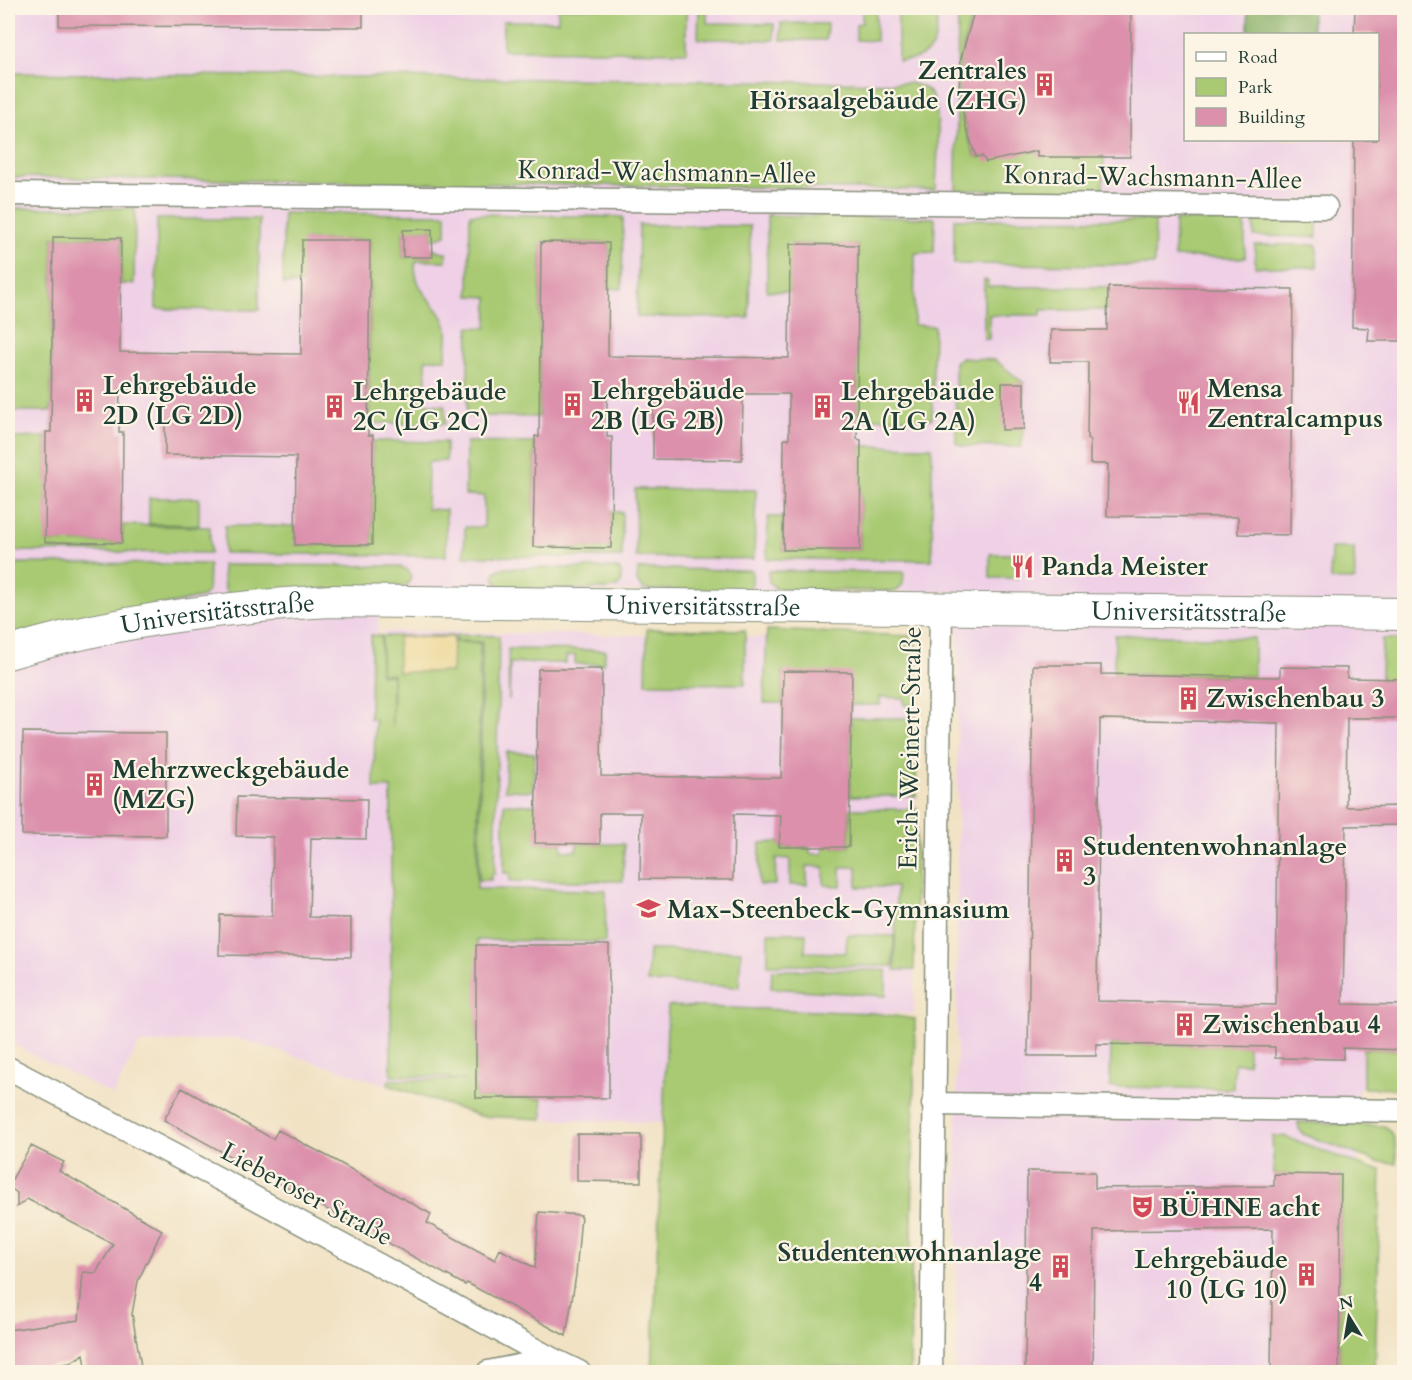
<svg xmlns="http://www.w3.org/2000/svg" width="1412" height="1380" font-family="Cardo,serif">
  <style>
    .built { fill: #efd0e6; fill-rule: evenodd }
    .green { fill: #a9ca73; stroke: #648454; stroke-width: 1.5 }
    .forest { fill: #86ae65; stroke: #52764c; stroke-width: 1.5 }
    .sand { fill: #eeda9e; stroke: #868c69; stroke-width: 1.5 }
    .building { fill: #dc90ac; fill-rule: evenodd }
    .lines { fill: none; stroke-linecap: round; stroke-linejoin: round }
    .street-casing { stroke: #88907c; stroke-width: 25 }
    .secondary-casing { stroke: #88907c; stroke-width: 34 }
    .street { stroke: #fff; stroke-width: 22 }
    .secondary { stroke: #fff; stroke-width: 32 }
    .labels { text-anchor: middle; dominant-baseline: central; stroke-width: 4.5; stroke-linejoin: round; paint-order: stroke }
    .poi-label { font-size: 26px; font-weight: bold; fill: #1f3d34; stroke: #fcf5e5; text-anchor: start }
    .street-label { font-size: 26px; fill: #1f3d34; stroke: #fcf5e5 }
  </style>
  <rect width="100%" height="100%" fill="#fcf5e5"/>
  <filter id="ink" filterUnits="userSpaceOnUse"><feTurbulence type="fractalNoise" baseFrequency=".0167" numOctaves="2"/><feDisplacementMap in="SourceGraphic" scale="12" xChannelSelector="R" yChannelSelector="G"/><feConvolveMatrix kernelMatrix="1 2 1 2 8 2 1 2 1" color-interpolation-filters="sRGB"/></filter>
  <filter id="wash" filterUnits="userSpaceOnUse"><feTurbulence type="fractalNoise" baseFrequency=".008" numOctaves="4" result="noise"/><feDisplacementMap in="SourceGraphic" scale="24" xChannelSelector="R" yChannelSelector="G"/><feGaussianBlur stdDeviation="1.35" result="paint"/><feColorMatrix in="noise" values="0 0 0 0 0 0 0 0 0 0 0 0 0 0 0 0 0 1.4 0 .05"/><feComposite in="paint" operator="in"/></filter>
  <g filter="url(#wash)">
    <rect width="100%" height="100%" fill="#f1e2c4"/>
    <!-- built -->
    <path class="built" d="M8,8H1404V1089L1359,1088L1356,1372H956L958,592H378L379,729H383L384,631L914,640L916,808L914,1014L668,1006L663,1123L480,1117L381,1083L237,1038L139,1044L113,1095L8,1042ZM1186,34H1378V140H1186Z"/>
    <!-- green -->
    <path class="green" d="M558,8H686V52L503,50V21H558Z
      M699,8H707V23L774,24V40L698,39Z
      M862,8H876V41L856,40V24L862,23Z
      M898,8H937C937,41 938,59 898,61Z
      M958,8H976C955,55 954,110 976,157L1037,151L1104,157L1103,191L956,190Z
      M781,23L827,24L826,40H781Z
      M8,73L908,83C916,84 923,86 929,92C944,109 936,167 936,190L8,177Z
      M8,208H135L134,284H121V238L53,237L51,411H8Z
      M283,213L446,214V235L432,240V229L403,231V257H432L433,249L447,253L446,261H417L415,265C415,297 443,305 447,329C448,338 446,349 446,359H426V404L445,405V424L369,423L370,240H303L302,284H283Z
      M470,214L623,217L622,289L609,288V243L541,242L539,417L467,416L469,327L487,328L488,297L469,296Z
      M767,215L935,218L934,252L915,253L914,325L934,326L932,419L857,418L858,245L791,244L790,292L767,291Z
      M157,219H259V310L156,309Z
      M954,219L1155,220L1154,265L954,264Z
      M1175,220L1245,221V258L1174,257Z
      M1254,221H1317V237L1254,236Z
      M639,225L750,226L749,318L637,317Z
      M1255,245H1317V267H1255Z
      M984,280L988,281V287H1108V310H1041V315H989V339H984Z
      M961,358L995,360L1024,383V429L1021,447L963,446L956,443L955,362Z
      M46,437V542L122,543L123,525L210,527V553L8,551V438Z
      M373,441L446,442V461L428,462L427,509L446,510V556L224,553L225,526H295V545H372Z
      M466,442L534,443V547L610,548L611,512H622V557L464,556L465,527H484V496L465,495Z
      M861,446L932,447V560L767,559L768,517H783V550H860Z
      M635,489L756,490L754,559L636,557Z
      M149,498H199V525L149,524Z
      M1331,548H1354L1355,580H1330Z
      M990,554H1017V578H990Z
      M8,563L209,564L208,591L203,597L8,640Z
      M222,565L395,566C407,567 417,574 406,586L398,587L227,594L224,586Z
      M502,568H615L621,571V583L617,587L608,589H503C496,585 493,580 495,572Z
      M638,569L752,570V584L747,590H647L642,589L637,581Z
      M768,571L904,572L903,584L897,591L777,590L769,582Z
      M647,629L745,630V684L646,683Z
      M767,630L910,636L916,646L917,705H904V698L880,697V705H851L783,671L782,703H764Z
      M371,635L381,636L380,675H392V727L393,674L381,673L382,636H454V642L480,643L477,889L606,890L605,942L477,940L476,1080L474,1081L476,1098L542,1099L543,1119L480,1116L388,1085L389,1080H465H451L450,1077L391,1076V788H374L375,719H370Z
      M456,635L499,636L495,874H491V880H479L482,642L456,641Z
      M1115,635L1254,638V676L1114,674Z
      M1382,639H1394L1404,643V679H1381Z
      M508,649L606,650L603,664H575V655L566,656V663H510L509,700Z
      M851,718H917L916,796H850Z
      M506,752L534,753L533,791L505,790Z
      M504,804L536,805V843H562V851H576L577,844H624L623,881H510V873H504Z
      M850,809H917L914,970H895L896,887H857V867H841V886L824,885V867L807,866V885H790V859L776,858L775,885H759L760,843L779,842L780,847L810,848V854H823L824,847H849Z
      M768,933H806L805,952L846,953L847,935L894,936L893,966L768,965Z
      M649,950L741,951L739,987L647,982Z
      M772,970H886V996L771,988Z
      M668,1006L874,1013L915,1019L910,1372H864L863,1367H794L792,1372H652Z
      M1111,1044L1248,1046V1063H1234L1233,1089L1110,1087Z
      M1363,1049L1404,1050V1089L1363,1088Z
      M1298,1122L1384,1126C1397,1132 1396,1150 1396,1163L1378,1162L1303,1134L1299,1129Z
      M1272,1136H1284L1368,1168L1381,1169L1375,1372H1339L1341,1176L1274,1174Z"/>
    <!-- forest -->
    <path class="forest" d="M1248,8H1312V34H1248Z"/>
    <!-- sand -->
    <path class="sand" d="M398,637H453L452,672H398Z"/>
    <g id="blocks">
      <!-- building -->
      <path class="building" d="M59,8H363V27L59,26Z
        M975,8H1014L1038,14V8H1131L1130,157H1037V151L986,162L982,156L976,157L965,124L959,89L961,58Z
        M1355,8H1404L1403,341H1368L1369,328L1352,327L1354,140H1377V34H1354Z
        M432,229L433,257H403V230Z
        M53,237L121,238L120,352L209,353L301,354L302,240H370L368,435H373L372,545H295L296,457L165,455V389L120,388L119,432H123L122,543L45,542L46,432H51Z
        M541,242L609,243L608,356L789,358L790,244L858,245L857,439L861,440L860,550H783L784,439H789V394H743L742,460L653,459V393L607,392V437H612L611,548L533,547L535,436L539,437Z
        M1108,287L1293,289L1290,535L1238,534V517L1107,516L1108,464H1090V439H1087L1088,362H1050L1051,330H1107Z
        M1002,383H1024V429L1002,430Z
        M1033,665H1101V674L1280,677V667L1347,668V678L1404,679V718H1347L1346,807L1404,806V825L1346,826L1343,1004L1404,1005V1050L1343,1048V1059L1275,1058V1047L1096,1044V1056H1028ZM1100,719L1279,723L1276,1005L1097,1001Z
        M538,669H602L601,776L781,778L783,671L852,672L849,847H779L781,815L734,814L733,880L640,879L641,813H600V844L535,843Z
        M23,732L166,733V836L22,835Z
        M237,797L367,799L366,839L311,838L309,917L351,918V957L219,955L220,915L272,916L273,837L236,836Z
        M476,945H609V1098H476Z
        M182,1088L273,1139L278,1130L329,1157L431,1214L427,1223L495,1260L500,1249L535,1268L539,1212L581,1215L576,1275L566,1336L467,1283L465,1285L164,1120Z
        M577,1134L641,1135V1182L577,1181Z
        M31,1146L64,1162L59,1171L162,1230L138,1281L132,1314L142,1372H87L84,1354L70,1363L8,1372V1330L79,1320L83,1272L96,1273L113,1244L27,1199L17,1207V1193L8,1186Z
        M1027,1171L1095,1172V1188L1274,1186V1174L1341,1175L1339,1372H1271L1273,1229L1094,1231L1093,1372H1025Z"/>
    </g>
  </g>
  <g filter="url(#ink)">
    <use href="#blocks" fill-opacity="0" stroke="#88907c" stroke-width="1.5"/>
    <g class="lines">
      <defs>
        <path id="street" d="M8,194L1326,207
          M8,1068L246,1193L552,1359L579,1372
          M933,1104L1404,1111
          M488,1372L552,1359
          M931,1372L941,609"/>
        <g id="secondary">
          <path id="s1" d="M8,653C111,621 222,607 331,601L1404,614"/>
        </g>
      </defs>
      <!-- street casing -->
      <use href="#street" class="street-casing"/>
      <!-- secondary casing -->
      <use href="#secondary" class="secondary-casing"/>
      <!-- street -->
      <use href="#street" class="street"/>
      <!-- secondary -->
      <use href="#secondary" class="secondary"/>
    </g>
  </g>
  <!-- icons -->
  <defs>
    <symbol id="building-bare" viewBox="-9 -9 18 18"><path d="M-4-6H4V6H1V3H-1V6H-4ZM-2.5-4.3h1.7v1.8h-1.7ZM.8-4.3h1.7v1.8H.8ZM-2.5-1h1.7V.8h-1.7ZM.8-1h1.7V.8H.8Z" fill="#d1495b" stroke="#fcf5e5" stroke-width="2.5" paint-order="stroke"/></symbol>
    <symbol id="restaurant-bare" viewBox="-9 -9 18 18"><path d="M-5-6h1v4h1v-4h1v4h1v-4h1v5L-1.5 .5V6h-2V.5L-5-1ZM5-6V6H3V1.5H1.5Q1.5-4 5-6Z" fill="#d1495b" stroke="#fcf5e5" stroke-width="2.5" paint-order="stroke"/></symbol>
    <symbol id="school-bare" viewBox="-9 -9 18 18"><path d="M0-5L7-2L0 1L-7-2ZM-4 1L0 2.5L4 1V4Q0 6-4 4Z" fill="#d1495b" stroke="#fcf5e5" stroke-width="2.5" paint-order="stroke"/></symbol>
    <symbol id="theatre-bare" viewBox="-9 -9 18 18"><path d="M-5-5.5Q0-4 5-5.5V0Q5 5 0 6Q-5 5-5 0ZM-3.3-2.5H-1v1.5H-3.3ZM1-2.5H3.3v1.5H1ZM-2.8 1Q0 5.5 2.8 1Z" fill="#d1495b" stroke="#fcf5e5" stroke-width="2.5" paint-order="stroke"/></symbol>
  </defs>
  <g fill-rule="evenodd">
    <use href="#building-bare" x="1028" y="68" width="33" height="33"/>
    <use href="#building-bare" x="68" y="384" width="33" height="33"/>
    <use href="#restaurant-bare" x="1172" y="386" width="33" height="33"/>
    <use href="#building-bare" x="556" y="388" width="33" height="33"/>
    <use href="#building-bare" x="318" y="390" width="33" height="33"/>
    <use href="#building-bare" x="806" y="390" width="33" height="33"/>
    <use href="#restaurant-bare" x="1006" y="550" width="33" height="33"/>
    <use href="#building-bare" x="1172" y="682" width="33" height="33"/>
    <use href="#building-bare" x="78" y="768" width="33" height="33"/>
    <use href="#building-bare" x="1048" y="844" width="33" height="33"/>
    <use href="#school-bare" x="632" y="892" width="33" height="33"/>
    <use href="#building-bare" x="1168" y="1008" width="33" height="33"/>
    <use href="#theatre-bare" x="1126" y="1190" width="33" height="33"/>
    <use href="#building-bare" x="1044" y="1250" width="33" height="33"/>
    <use href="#building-bare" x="1290" y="1258" width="33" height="33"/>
  </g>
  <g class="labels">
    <!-- poi labels -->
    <g class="poi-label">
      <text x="1027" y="70" text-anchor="end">Zentrales<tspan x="1027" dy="30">Hörsaalgebäude (ZHG)</tspan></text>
      <text x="103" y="385">Lehrgebäude<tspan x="103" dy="30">2D (LG 2D)</tspan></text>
      <text x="1207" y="388">Mensa<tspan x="1207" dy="30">Zentralcampus</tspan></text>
      <text x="591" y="390">Lehrgebäude<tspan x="591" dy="30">2B (LG 2B)</tspan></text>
      <text x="353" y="391">Lehrgebäude<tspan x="353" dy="30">2C (LG 2C)</tspan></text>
      <text x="841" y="391">Lehrgebäude<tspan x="841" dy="30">2A (LG 2A)</tspan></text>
      <text x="1041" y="566">Panda Meister</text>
      <text x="1206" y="698">Zwischenbau 3</text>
      <text x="112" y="769">Mehrzweckgebäude<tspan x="112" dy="30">(MZG)</tspan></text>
      <text x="1083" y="846">Studentenwohnanlage<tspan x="1083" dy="30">3</tspan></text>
      <text x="667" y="909">Max-Steenbeck-Gymnasium</text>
      <text x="1202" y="1024">Zwischenbau 4</text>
      <text x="1160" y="1207">BÜHNE acht</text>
      <text x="1042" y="1252" text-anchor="end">Studentenwohnanlage<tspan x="1042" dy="30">4</tspan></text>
      <text x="1288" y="1259" text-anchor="end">Lehrgebäude<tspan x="1288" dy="30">10 (LG 10)</tspan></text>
    </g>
    <!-- street labels -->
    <g class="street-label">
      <text transform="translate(667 172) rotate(1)">Konrad-Wachsmann-Allee</text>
      <text transform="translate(1153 177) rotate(1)">Konrad-Wachsmann-Allee</text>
      <text stroke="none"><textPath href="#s1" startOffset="700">Universitätsstraße</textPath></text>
      <text stroke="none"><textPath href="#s1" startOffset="1186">Universitätsstraße</textPath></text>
      <text stroke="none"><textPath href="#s1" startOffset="214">Universitätsstraße</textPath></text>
      <text transform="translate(910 748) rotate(-89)">Erich-Weinert-Straße</text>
      <text transform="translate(307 1194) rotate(28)">Lieberoser Straße</text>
    </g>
  </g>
  <!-- margin -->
  <rect width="1412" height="1380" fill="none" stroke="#fcf5e5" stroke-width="30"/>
  <!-- legend -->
  <rect x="1184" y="33" width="195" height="108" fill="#fcf5e5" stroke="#a4ab9e" stroke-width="1.5"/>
  <rect x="1196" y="52" width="30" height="9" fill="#ffffff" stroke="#a4ab9e" stroke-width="1.5"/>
  <text x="1238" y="63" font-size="18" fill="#1f3d34">Road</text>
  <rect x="1196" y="78" width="30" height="18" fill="#a9ca73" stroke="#a4ab9e" stroke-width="1.5"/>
  <text x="1238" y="93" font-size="18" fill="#1f3d34">Park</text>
  <rect x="1196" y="108" width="30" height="18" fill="#dc90ac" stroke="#a4ab9e" stroke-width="1.5"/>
  <text x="1238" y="123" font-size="18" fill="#1f3d34">Building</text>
  <!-- north arrow -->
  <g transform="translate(1349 1317) rotate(349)" stroke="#fcf5e5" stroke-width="4.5" paint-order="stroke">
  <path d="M0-4.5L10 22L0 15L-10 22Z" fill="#1f3d34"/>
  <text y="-9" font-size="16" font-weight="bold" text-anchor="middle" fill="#1f3d34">N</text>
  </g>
</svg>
